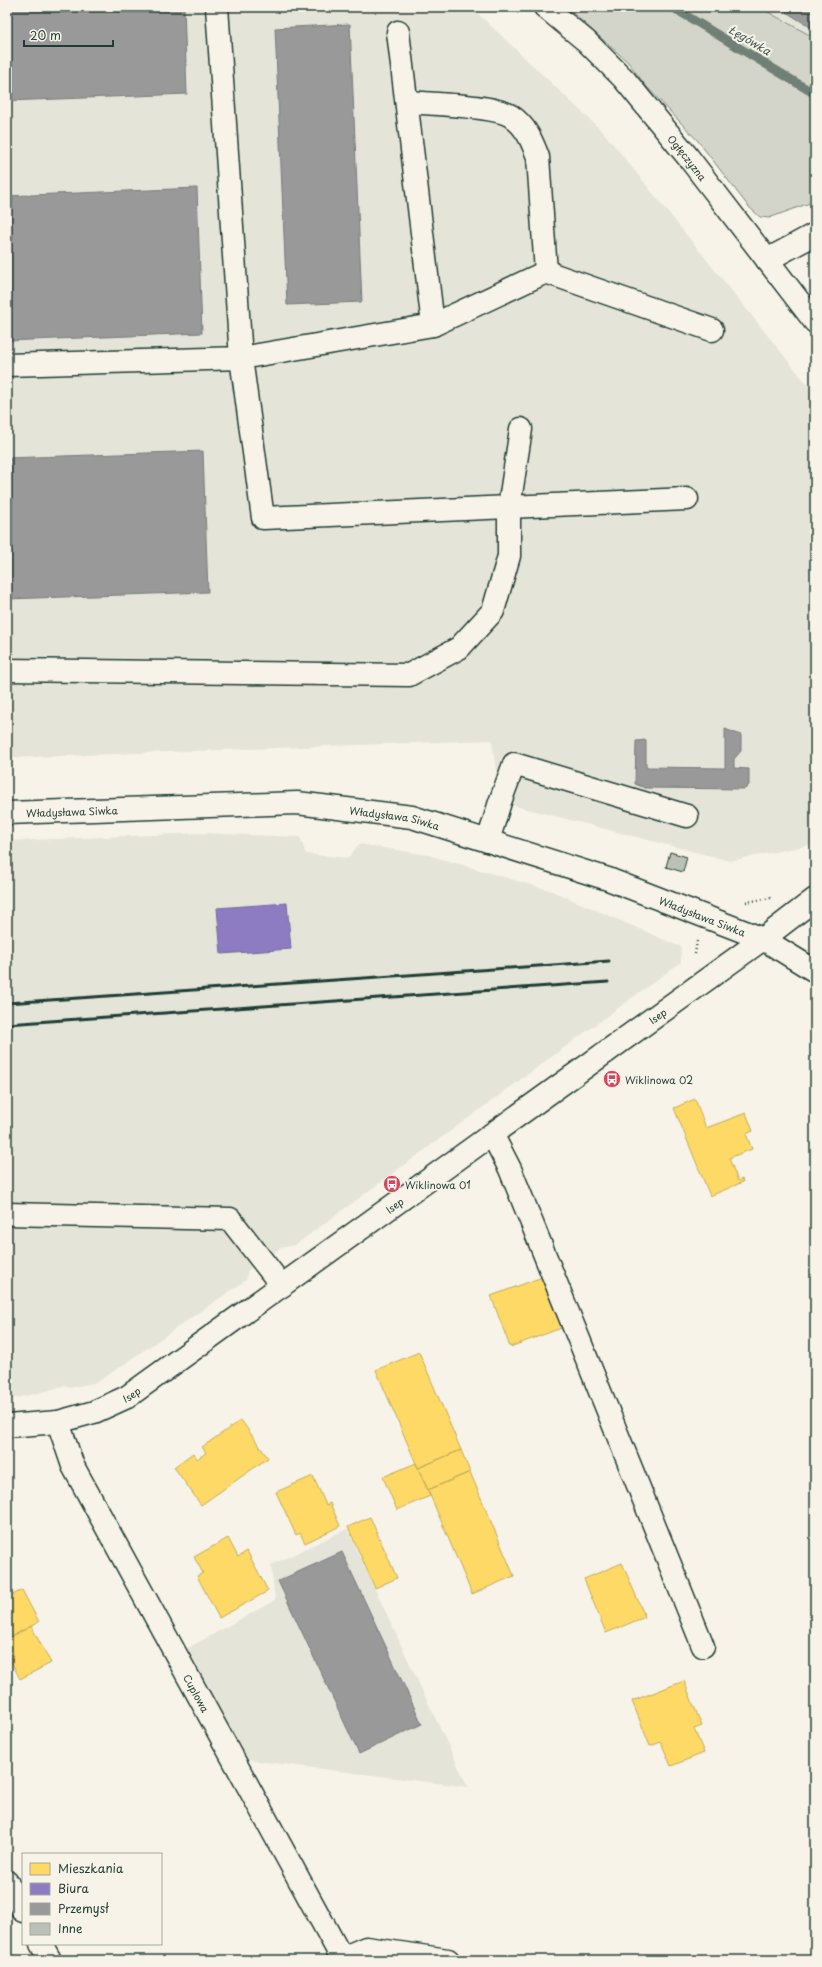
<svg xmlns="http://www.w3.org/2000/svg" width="822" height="1967" font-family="'Playpen Sans',sans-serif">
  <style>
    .built { fill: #e5e4d9 }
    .green { fill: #d3d5ca; stroke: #79897f }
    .homes { fill: #ffd966; stroke: #bcaa57 }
    .offices { fill: #8e7cc3; stroke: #6d6998 }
    .industry { fill: #999; stroke: #747d7b }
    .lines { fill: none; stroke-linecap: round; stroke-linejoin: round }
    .stream { stroke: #6f8077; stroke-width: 9 }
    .building { fill: #bbc1b6; stroke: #1f3d34 }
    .minor-casing { stroke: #1f3d34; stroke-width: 25 }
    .path { stroke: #1f3d34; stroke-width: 2.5; stroke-dasharray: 1 3; stroke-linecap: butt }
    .minor { stroke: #f7f3e8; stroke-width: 22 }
    .rail { stroke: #1f3d34; stroke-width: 3 }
    .labels { text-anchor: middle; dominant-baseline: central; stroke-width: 4; stroke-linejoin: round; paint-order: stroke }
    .street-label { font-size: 10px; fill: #1f3d34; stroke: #f7f3e8 }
    .poi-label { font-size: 10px; fill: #1f3d34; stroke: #f7f3e8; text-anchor: start }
    .water-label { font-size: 11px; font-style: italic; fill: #405950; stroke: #f7f3e8 }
  </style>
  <rect width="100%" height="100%" fill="#f7f3e8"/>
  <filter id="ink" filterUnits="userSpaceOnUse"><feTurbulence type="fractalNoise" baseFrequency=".025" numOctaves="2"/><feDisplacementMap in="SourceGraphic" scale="8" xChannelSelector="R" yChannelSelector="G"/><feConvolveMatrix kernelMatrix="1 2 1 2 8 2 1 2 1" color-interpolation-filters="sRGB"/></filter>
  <g filter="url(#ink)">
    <!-- built -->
    <path class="built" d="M7,7H471L605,134L815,394V844L730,861L500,802L492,740L7,758Z
      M759,7H815V38Z
      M201,833L300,837L306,854L348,858L359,844L428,855L552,891L681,947V962L295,1245L281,1248L248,1270L246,1280L98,1382L69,1388L66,1385L39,1393L7,1400V841Z
      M347,1529L423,1692L468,1787L241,1759L181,1652L275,1600L271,1565Z"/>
    <!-- green -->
    <path class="green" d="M566,7H759L815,38V201L769,218L760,217L748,206L698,141L646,86L628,62Z"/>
    <!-- homes -->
    <path class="homes" d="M695,1099L706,1128L746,1113L753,1131L746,1134L752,1149L729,1158L738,1181L742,1179L743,1182L710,1196L674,1108Z
      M545,1276L564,1327L510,1347L491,1296Z
      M419,1352L461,1450L418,1468L376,1370Z
      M241,1420L268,1458L201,1505L174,1467L193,1453L197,1459L206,1453L202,1447Z
      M461,1450L470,1472L428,1490L418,1468Z
      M416,1463L430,1496L397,1510L383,1477Z
      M470,1472L514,1576L472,1594L428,1490Z
      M313,1476L326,1505L330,1503L340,1526L305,1543L300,1533L296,1535L276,1492Z
      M370,1517L397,1578L375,1588L348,1527Z
      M228,1538L238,1557L247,1551L268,1591L219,1618L197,1576L203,1573L194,1557Z
      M622,1563L645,1617L606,1633L584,1579Z
      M22,1590L39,1622L7,1639V1598Z
      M31,1626L51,1663L20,1679L7,1654V1639Z
      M684,1681L702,1726L694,1729L704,1753L671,1766L661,1742L650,1746L632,1701Z"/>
    <!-- offices -->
    <path class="offices" d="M287,903L291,949L221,954L217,908Z"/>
    <!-- industry -->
    <path class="industry" d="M7,7H184L187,94L7,101Z
      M778,7H815V30Z
      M350,24L362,302L287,305L275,28Z
      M197,188L202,333L7,341V196Z
      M203,451L208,592L7,599V458Z
      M725,729L741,735V751L734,759V768L749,769V785L745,789L645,788L635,784L636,741L646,740V767L725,768Z
      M342,1552L422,1724L359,1754L278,1581Z"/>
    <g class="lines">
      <!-- stream -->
      <path class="stream" d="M672,7L815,94"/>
    </g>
    <!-- building -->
    <path class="building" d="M670,852L687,857L683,872L666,867Z"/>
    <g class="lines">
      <defs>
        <g id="minor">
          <path id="s1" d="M545,7L586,41L624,79L688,157L815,322"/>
          <path d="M398,32L433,325L241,358L263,518L687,499"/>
          <path d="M407,102C430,104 494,105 511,116C526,126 532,141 538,157L546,272"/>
          <path d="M767,260L815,234"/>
          <path d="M433,325L546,272L712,330"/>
          <path d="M7,365L241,358L217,7"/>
          <path d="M7,670L409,675L459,648L493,611L509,556V507L521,429"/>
          <path id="s2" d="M7,813L297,803L412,817L608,879L763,939L815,971"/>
          <path d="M488,841L500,802L514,764L687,816"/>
          <path d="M492,1134L510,1169L703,1646"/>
          <path d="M7,1214L230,1219L282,1286"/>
          <path id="s3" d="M58,1422L73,1466L343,1960"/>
          <path id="s4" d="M7,1426L58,1422L94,1412L127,1397L763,939L815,899"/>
          <path d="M7,1882L23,1911"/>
          <path d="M41,1944L50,1960"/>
          <path d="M342,1958L366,1948L448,1960"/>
        </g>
      </defs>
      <!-- minor casing -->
      <use href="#minor" class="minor-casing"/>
      <!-- path -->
      <path class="path" d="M511,7L519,13
        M811,349L815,354
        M746,902L771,898
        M695,954L697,941"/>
      <!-- minor -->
      <use href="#minor" class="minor"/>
      <!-- rail -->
      <path class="rail" d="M7,1003L609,961
        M7,1024L608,982"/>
    </g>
  </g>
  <!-- icons -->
  <defs>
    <symbol id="bus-disc" viewBox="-11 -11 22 22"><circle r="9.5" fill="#d1495b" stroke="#f7f3e8"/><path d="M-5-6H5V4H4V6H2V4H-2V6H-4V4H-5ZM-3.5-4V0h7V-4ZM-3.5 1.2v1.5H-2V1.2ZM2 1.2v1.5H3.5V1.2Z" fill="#fff"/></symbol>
  </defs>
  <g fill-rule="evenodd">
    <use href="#bus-disc" x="602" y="1069" width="20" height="20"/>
    <use href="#bus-disc" x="382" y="1174" width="20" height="20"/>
  </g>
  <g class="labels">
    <!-- street labels -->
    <g class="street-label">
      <text stroke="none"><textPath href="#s1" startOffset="208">Ogłęczyzna</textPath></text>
      <text stroke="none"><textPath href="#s2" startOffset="65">Władysława Siwka</textPath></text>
      <text stroke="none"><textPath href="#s2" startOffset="389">Władysława Siwka</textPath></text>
      <text stroke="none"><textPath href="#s2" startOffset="713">Władysława Siwka</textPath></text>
      <text stroke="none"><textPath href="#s4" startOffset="778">Isep</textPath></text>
      <text stroke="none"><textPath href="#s4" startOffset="454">Isep</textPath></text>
      <text stroke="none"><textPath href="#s4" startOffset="130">Isep</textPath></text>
      <text stroke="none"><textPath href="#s3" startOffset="305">Cuplowa</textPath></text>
    </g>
    <!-- poi labels -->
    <g class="poi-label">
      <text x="625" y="1079">Wiklinowa 02</text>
      <text x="405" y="1184">Wiklinowa 01</text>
    </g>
    <!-- water labels -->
    <g class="water-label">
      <text transform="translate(750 40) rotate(31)">Łęgówka</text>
    </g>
  </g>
  <!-- margin -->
  <rect width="822" height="1967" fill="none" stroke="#f7f3e8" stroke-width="24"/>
  <rect x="12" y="12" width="798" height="1943" fill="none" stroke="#1f3d34" stroke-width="1.5" filter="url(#ink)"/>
  <!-- legend -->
  <rect x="22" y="1853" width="140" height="92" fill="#f7f3e8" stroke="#a1aaa0"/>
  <rect x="30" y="1863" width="20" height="12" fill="#ffd966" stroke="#a1aaa0"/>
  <text x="58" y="1873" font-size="12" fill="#1f3d34">Mieszkania</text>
  <rect x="30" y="1883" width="20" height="12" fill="#8e7cc3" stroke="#a1aaa0"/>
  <text x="58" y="1893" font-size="12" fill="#1f3d34">Biura</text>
  <rect x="30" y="1903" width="20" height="12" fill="#999999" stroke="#a1aaa0"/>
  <text x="58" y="1913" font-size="12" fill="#1f3d34">Przemysł</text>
  <rect x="30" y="1923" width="20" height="12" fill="#bbc1b6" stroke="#a1aaa0"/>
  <text x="58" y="1933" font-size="12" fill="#1f3d34">Inne</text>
  <!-- scale -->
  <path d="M24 40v6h89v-6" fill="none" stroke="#1f3d34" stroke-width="2"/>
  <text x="30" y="40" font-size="12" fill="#1f3d34" stroke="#f7f3e8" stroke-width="3" paint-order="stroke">20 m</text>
</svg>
